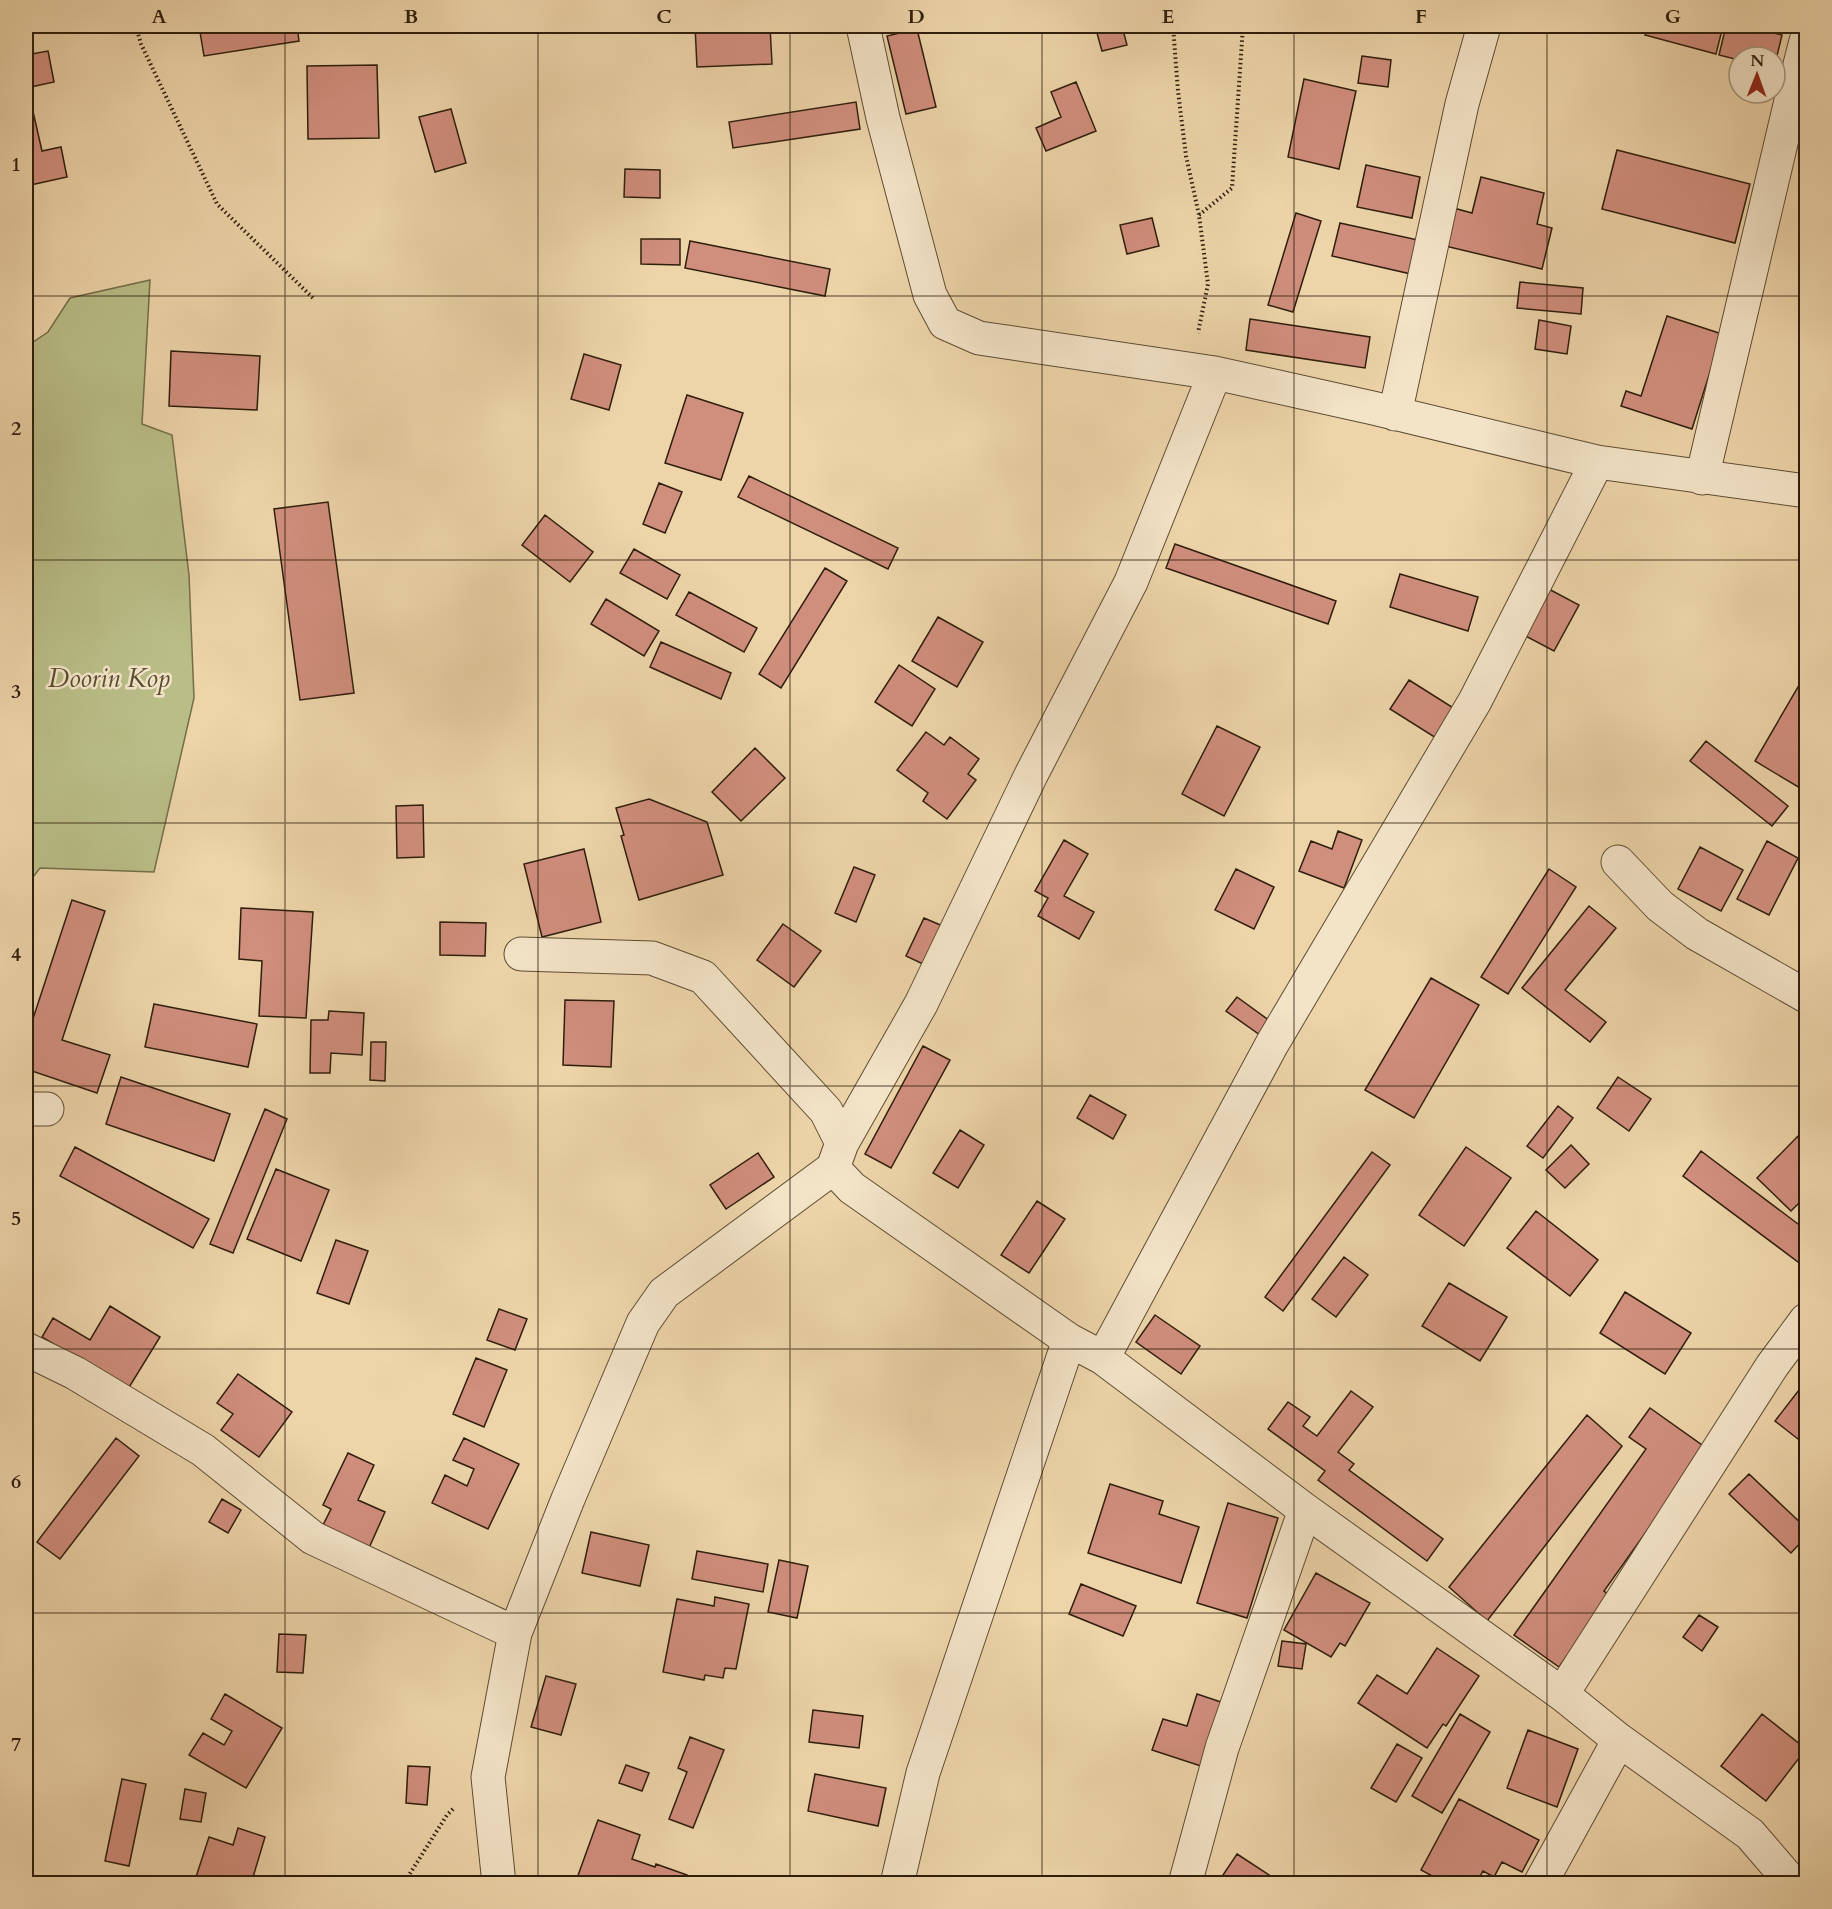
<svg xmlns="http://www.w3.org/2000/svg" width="1832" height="1909" font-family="Cardo,serif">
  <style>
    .green { fill: #b9bd87; stroke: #746e4a; stroke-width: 1.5 }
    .building { fill: #d08e7d; stroke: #2f1e0c; stroke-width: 1.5 }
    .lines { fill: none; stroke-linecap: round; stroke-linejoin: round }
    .minor-casing { stroke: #5e4c33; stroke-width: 35 }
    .path { stroke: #2f1e0c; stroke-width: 4; stroke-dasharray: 1.5 3; stroke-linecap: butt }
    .minor { stroke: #f3e3c7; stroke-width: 33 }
    .grid { fill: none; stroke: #2f1e0c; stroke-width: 1.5; stroke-opacity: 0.55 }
    .labels { text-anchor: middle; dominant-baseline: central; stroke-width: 5; stroke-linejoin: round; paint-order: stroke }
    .park-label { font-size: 26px; font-style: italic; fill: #584e31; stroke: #f3e3c7 }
    .neatline { fill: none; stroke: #2f1e0c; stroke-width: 2 }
    .grid-label { font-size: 20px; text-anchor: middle; font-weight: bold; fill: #2f1e0c }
  </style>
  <rect width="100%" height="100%" fill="#edd4a9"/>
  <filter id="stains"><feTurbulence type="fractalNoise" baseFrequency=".00333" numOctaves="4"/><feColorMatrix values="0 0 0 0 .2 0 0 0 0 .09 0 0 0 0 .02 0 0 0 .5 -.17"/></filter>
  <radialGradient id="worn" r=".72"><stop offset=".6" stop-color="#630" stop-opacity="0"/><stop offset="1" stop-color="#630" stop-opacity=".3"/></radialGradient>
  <!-- green -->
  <path class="green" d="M150,280L142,424L172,435L189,575L194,698L154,872L40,868L26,886V347L48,332L70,298Z"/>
  <!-- building -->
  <path class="building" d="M199,26H297L299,41L204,56Z
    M695,26H770L772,64L697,67Z
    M1095,26H1122L1127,45L1102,51Z
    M1648,26H1723L1716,54L1645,35Z
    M1726,26H1743L1782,35L1775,64V57H1739V60L1719,55Z
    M917,29L936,107L906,114L887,36Z
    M48,51L54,82L26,88V55Z
    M1362,56L1391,60L1388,87L1358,83Z
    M377,65L379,138L308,139L307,66Z
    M1304,79L1356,91L1339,169L1288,157Z
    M1076,82L1096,131L1046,151L1036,128L1061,117L1051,92Z
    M856,102L860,129L733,148L729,122Z
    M32,107L42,151L61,147L67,177L26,186V108Z
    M451,109L466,163L435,172L419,117Z
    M1617,150L1750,184L1735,243L1602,209Z
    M1366,165L1420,177L1412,218L1357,207Z
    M625,169L660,170V198L624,197Z
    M1481,177L1544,193L1537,224L1552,228L1542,269L1441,245L1450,207L1472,213Z
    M1296,213L1321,221L1293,312L1268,305Z
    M1152,218L1159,246L1127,254L1120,225Z
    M1340,223L1418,240L1411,274L1332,256Z
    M641,239H680V265L641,264Z
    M690,241L830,269L825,296L685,268Z
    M1520,282L1583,288L1581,314L1517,308Z
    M1667,316L1722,334L1692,429L1621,406L1626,391L1641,396Z
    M1250,319L1370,337L1365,368L1246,350Z
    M1539,320L1571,326L1567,354L1535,349Z
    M171,351L260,356L257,410L169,406Z
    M584,354L621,365L609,410L571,399Z
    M687,395L743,413L721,480L665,463Z
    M749,476L898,548L888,569L738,497Z
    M659,483L682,492L665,533L643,524Z
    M328,502L354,693L300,700L274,509Z
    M545,515L593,552L570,582L522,545Z
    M1175,544L1336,601L1328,624L1166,568Z
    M634,549L680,575L667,599L620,573Z
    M825,568L847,581L781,688L759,674Z
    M1400,574L1478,597L1468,631L1390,607Z
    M1545,587L1579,605L1554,651L1520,633Z
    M689,592L757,628L744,652L676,615Z
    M606,599L659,631L644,656L591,624Z
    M938,617L983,642L957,687L912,661Z
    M661,642L731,673L721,699L650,667Z
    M899,665L935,689L912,726L875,702Z
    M1409,680L1455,709L1436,738L1390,709Z
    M1802,680L1806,683V777L1800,788L1755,761Z
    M1217,726L1260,747L1224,816L1182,794Z
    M926,732L944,745L950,737L979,759L968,774L976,780L947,819L923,801L928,793L897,770Z
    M1706,741L1788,806L1772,826L1690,761Z
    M755,748L785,778L741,821L712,792Z
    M649,799L707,822L723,875L639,900L621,836L624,835L616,808Z
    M423,805L424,857L397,858L396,806Z
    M1338,831L1362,840L1344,888L1299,871L1311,841L1332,849Z
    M1064,840L1088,854L1064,896L1094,912L1079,939L1038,916L1048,898L1035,891Z
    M1767,841L1798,858L1769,915L1737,899Z
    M1700,847L1743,870L1721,911L1678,889Z
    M584,849L601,922L542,937L524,864Z
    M854,867L875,875L856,922L835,913Z
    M1236,869L1274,887L1254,929L1215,910Z
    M1549,869L1576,887L1508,994L1481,977Z
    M72,900L105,911L62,1040L110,1055L97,1093L26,1069V1040Z
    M1589,906L1616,928L1565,990L1606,1022L1590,1042L1522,988Z
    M241,908L313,912L306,1018L259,1016L262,961L239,959Z
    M924,918L945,927L927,966L906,956Z
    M440,922L486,923L485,956L440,955Z
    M783,924L821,951L794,987L757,960Z
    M1431,978L1479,1005L1414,1118L1365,1090Z
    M1237,997L1270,1021L1260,1035L1226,1011Z
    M565,1000L614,1001L611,1067L563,1065Z
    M154,1004L257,1024L248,1067L145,1047Z
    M329,1011L364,1013L362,1055L331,1053L330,1073H310L311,1020H328Z
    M371,1042H386L385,1081L370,1080Z
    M923,1046L950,1060L891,1168L865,1154Z
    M121,1077L230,1114L214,1161L106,1124Z
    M1618,1077L1651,1099L1629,1131L1597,1108Z
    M1090,1095L1126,1115L1113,1139L1077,1118Z
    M1558,1106L1573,1118L1543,1158L1527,1146Z
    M265,1109L287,1119L233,1253L210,1244Z
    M960,1130L984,1145L958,1188L933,1173Z
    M1798,1136L1806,1145V1196L1791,1211L1757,1178Z
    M1571,1145L1589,1164L1565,1188L1546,1170Z
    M75,1147L209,1219L193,1248L60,1176Z
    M1466,1147L1511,1178L1464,1246L1419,1215Z
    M1701,1151L1806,1230V1268L1683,1176Z
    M1372,1152L1390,1165L1283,1311L1265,1297Z
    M758,1153L774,1177L726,1209L710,1185Z
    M276,1169L329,1190L301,1261L247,1239Z
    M1037,1201L1065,1219L1029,1273L1001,1255Z
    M1536,1211L1598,1260L1570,1296L1507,1248Z
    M336,1240L368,1251L349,1304L317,1293Z
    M1344,1257L1368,1275L1336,1317L1312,1299Z
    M1449,1283L1507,1317L1480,1361L1422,1326Z
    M1625,1292L1691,1333L1665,1374L1600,1333Z
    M110,1306L160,1337L128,1389L42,1337L53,1318L90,1340Z
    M499,1309L527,1319L515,1350L487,1340Z
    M1155,1315L1200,1346L1181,1374L1136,1342Z
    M476,1358L507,1370L484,1427L453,1414Z
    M238,1374L292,1412L259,1457L221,1430L233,1414L217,1403Z
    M1806,1381V1428L1798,1439L1775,1421Z
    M1351,1391L1373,1407L1338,1452L1354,1464L1349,1470L1443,1539L1427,1561L1318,1480L1325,1471L1268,1429L1288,1402L1310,1417L1303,1426L1317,1436Z
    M1650,1408L1709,1450L1656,1518L1604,1591L1610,1596L1559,1667L1514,1635L1646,1449L1629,1437Z
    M1587,1415L1622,1446L1487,1621L1449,1587Z
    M116,1438L139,1456L60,1559L37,1542Z
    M464,1438L519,1464L488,1529L432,1503L445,1475L467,1486L474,1469L453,1460Z
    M348,1453L374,1465L358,1500L385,1512L369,1548L322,1527L331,1509L323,1505Z
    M1749,1474L1806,1528V1537L1791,1553L1729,1494Z
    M1110,1484L1163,1501L1159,1514L1199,1527L1181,1583L1088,1553Z
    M222,1499L241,1510L228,1533L209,1522Z
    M1228,1503L1278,1518L1247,1618L1197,1603Z
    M591,1532L649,1545L640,1586L582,1573Z
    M697,1551L768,1564L763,1592L692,1579Z
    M779,1560L808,1566L797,1618L768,1612Z
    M1316,1573L1370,1603L1345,1646L1340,1643L1331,1657L1284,1630Z
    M1081,1584L1136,1606L1123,1636L1069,1614Z
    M715,1597L749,1604L736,1669L725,1668L723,1678L705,1675L704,1680L663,1672L677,1599L714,1606Z
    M1699,1615L1718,1627L1702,1651L1683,1637Z
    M279,1634L306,1635L303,1673L277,1672Z
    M1282,1641L1306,1644L1302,1669L1278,1666Z
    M1437,1648L1479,1676L1446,1726L1443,1724L1427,1748L1358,1703L1377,1675L1407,1694Z
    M546,1676L576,1684L561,1735L531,1727Z
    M225,1694L282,1728L246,1788L189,1755L203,1733L224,1745L232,1731L211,1719Z
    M1197,1694L1224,1703L1204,1767L1152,1750L1163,1719L1187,1726Z
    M813,1710L863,1716L859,1748L809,1742Z
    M1460,1714L1490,1732L1442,1813L1412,1796Z
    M1762,1714L1806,1749L1766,1801L1721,1766Z
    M1528,1730L1578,1749L1557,1807L1507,1788Z
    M690,1737L724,1750L693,1828L669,1819L687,1772L678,1768Z
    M1397,1744L1422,1758L1396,1802L1371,1788Z
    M626,1765L649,1773L642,1791L619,1783Z
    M408,1766L430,1767L427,1805L406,1803Z
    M815,1774L886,1788L878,1826L808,1811Z
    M122,1779L146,1784L129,1866L105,1861Z
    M185,1789L206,1793L201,1822L180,1819Z
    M1459,1799L1539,1840L1522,1872L1502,1862L1494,1877L1483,1871L1478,1880L1473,1877L1470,1884H1447L1421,1870Z
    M598,1820L640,1835L632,1859L655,1867L656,1864L687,1875L684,1884H584L576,1881Z
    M238,1828L265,1837L251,1884H215L196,1877L209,1837L233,1845Z
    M1237,1854L1283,1884H1236L1223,1875Z"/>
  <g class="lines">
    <defs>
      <path id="minor" d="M863,26L883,118L930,295L945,323L979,338L1215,373L1373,408L1597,462L1806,491
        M1395,414L1462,104L1484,26
        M1702,478L1794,88L1806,41
        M1618,862L1660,906L1697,934L1806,996
        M521,954L652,958L703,977L826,1111L842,1143
        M26,1109H47
        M833,1168L852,1188L1069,1340L1103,1358L1305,1510L1562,1694L1619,1740L1750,1834L1793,1884
        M26,1349L75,1373L203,1450L313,1538L515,1633
        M1103,1358L1272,1044L1475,701L1597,462
        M1562,1694L1772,1366L1806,1320
        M499,1884L488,1777L515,1633L568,1499L643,1323L664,1293L833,1168L842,1143L921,1004L1031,775L1131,582L1215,373
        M897,1884L923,1773L1069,1340
        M1185,1884L1222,1748L1305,1510
        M1540,1884L1619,1740"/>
    </defs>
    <!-- minor casing -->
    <use href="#minor" class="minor-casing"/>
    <!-- path -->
    <path class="path" d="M136,26L141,44L217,204L315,300
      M1173,26L1178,91L1186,156L1199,215L1208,284L1198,333
      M1199,215L1232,188L1243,26
      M401,1884L409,1875L447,1815L454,1808"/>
    <!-- minor -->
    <use href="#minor" class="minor"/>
  </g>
  <!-- grid -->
  <path class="grid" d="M285,26V1884M538,26V1884M790,26V1884M1042,26V1884M1294,26V1884M1547,26V1884M26,296H1806M26,560H1806M26,823H1806M26,1086H1806M26,1349H1806M26,1613H1806"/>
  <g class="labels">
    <!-- park labels -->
    <g class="park-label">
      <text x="109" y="678">Doorin Kop</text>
    </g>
  </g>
  <!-- margin -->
  <rect width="1832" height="1909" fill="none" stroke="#edd4a9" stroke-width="66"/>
  <!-- north arrow -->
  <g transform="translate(1757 75) rotate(1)"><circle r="28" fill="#f3e3c7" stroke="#a5947c" stroke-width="1.5"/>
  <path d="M0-4.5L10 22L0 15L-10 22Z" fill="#8f2418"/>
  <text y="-9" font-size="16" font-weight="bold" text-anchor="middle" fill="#2f1e0c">N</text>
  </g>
  <rect x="33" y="33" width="1766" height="1843" class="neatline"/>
  <g class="grid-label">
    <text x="159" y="23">A</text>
    <text x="411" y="23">B</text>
    <text x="664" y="23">C</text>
    <text x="916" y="23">D</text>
    <text x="1168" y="23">E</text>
    <text x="1421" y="23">F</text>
    <text x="1673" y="23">G</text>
    <text x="16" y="171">1</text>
    <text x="16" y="435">2</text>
    <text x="16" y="698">3</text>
    <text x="16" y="961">4</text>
    <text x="16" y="1225">5</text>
    <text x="16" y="1488">6</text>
    <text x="16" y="1751">7</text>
  </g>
  <rect width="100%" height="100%" filter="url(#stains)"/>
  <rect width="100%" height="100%" fill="url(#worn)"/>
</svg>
